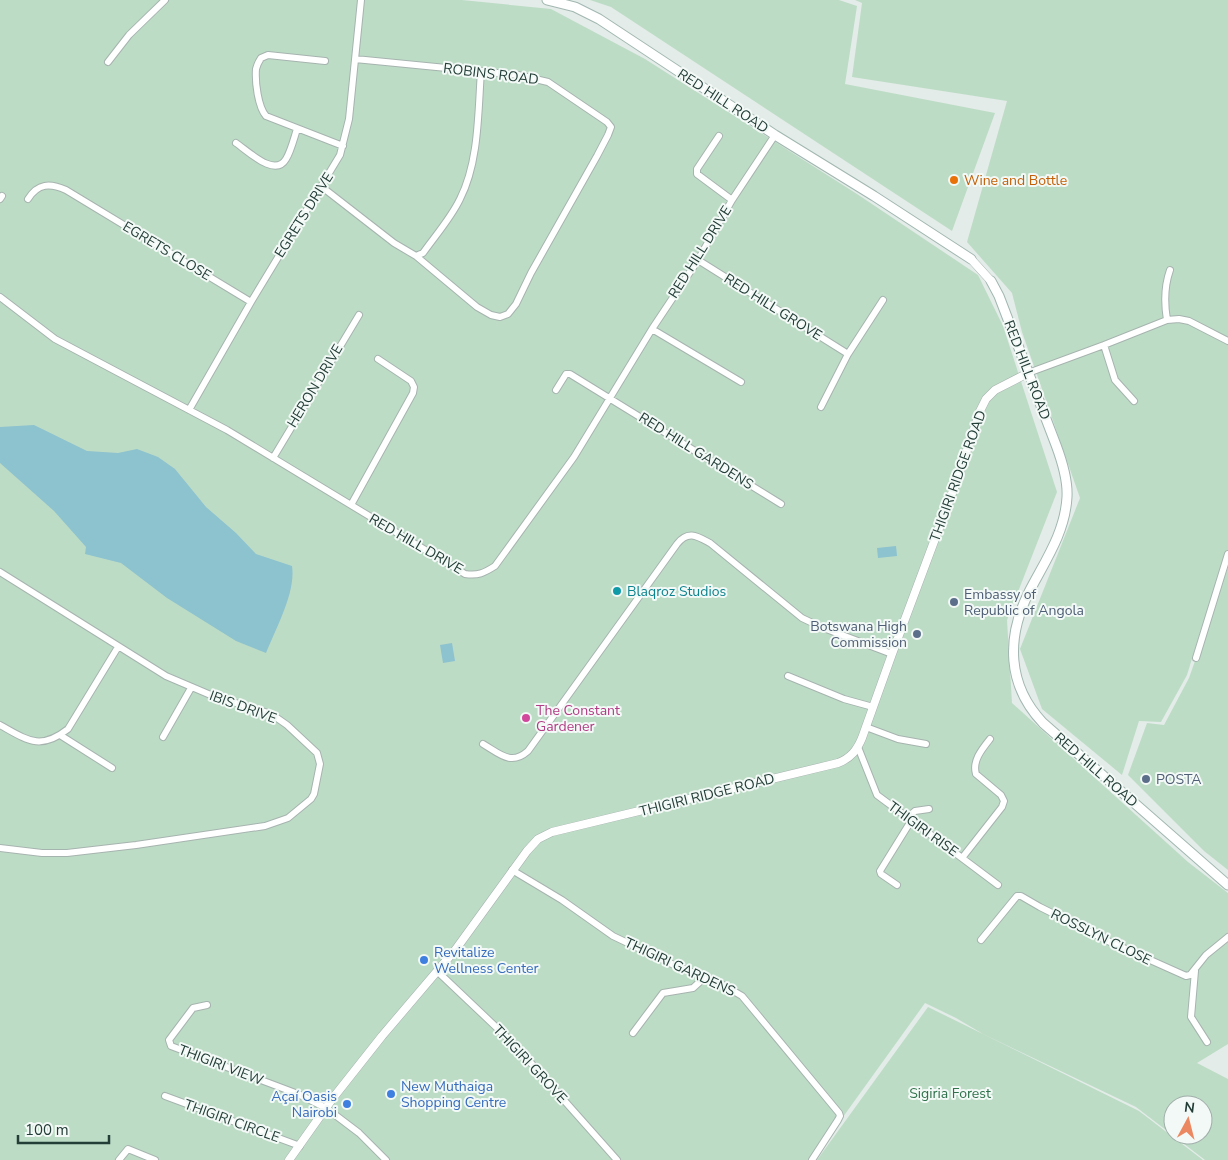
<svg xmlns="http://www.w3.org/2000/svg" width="1228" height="1160" font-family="'Nunito Sans',sans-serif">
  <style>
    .green { fill: #bddcc6; fill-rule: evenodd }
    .water { fill: #8dc2cf }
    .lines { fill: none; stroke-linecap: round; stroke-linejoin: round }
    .minor-casing { stroke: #a6b4af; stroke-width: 8 }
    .tertiary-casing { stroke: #a6b4af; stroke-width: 9 }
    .secondary-casing { stroke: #a2b7b1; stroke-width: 11 }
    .minor { stroke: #fff; stroke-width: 6 }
    .tertiary { stroke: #fff; stroke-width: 8 }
    .secondary { stroke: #fff; stroke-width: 9 }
    .food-dot { fill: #e8710a; stroke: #f3f9f6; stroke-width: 2 }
    .culture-dot { fill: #0f9aa8; stroke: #f3f9f6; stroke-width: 2 }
    .service-dot { fill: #5c6f8a; stroke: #f3f9f6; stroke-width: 2 }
    .hotel-dot { fill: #d1479c; stroke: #f3f9f6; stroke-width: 2 }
    .shop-dot { fill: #3f7fe0; stroke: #f3f9f6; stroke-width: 2 }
    .labels { text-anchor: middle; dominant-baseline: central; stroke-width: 4; stroke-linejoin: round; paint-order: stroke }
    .street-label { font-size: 14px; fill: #233d37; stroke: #f3f9f6 }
    .food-label { font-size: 14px; fill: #c56008; stroke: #f3f9f6; text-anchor: start }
    .culture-label { font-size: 14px; fill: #0d838f; stroke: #f3f9f6; text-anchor: start }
    .service-label { font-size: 14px; fill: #4e5e75; stroke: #f3f9f6; text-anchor: start }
    .hotel-label { font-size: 14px; fill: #b23c85; stroke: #f3f9f6; text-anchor: start }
    .shop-label { font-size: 14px; fill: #366cbe; stroke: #f3f9f6; text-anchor: start }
    .park-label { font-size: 14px; fill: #2f724b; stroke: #f3f9f6 }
  </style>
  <rect width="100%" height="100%" fill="#e3ece8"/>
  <!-- green -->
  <path class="green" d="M0,0H462L551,9L645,59L857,194L978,275L1003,326L1057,492L1007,620L1012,703L1188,862L1228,893V1044L1197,1063L1228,1079V1160H1205L1136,1107L983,1034L956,1018L925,1003L812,1160H0ZM1173,1105H1203V1135H1173Z
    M590,0H839L857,6L845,84L995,113L952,231L611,7Z
    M855,0H1228V554L1202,626L1187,675L1161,722L1139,721L1122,775L1042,709L1020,649L1080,498L1022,332L1012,293L967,242L1007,101L852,77L862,3Z
    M1228,567V870L1204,851L1128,775L1147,723L1164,725L1189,678Z
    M928,1007L1139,1111L1203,1160H817Z"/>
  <!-- water -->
  <path class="water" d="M34,425L87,451L118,453L137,449L158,457L175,469L206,507L236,533L256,554L292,566C296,592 276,628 266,653L236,641L167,598L121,563L85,554L86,547L54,511L0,463V427Z
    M896,546L897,556L878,558L877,548Z
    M452,643L455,661L443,663L440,645Z"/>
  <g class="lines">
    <defs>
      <path id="minor" d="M355,59L518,75L548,82L607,122L611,127L608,135L597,156L531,273L516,304L508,314L500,317L491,315L477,307L416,256
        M325,61L268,55L261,58C259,61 257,65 256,69C255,82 258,107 266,116L343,146
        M108,62L129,35L165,0
        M719,136L697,169V174L732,200
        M236,143C248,151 275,178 286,159C291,151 294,138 297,129
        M322,187L394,243L416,256L423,253C435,236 451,218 460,199C479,162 478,112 481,71
        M0,199L2,196
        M28,199C38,183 50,183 66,190L251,302
        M698,260L848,354
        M0,297L55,339L227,430L465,574C478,576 484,573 495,566L574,457L652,329L698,260L732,200L775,135
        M1167,320C1164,302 1164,287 1170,270
        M652,329L741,382
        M1104,345L1115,380L1134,401
        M1028,373L1104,345L1167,320L1179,319L1189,321L1228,341
        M556,390L566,374H570L781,504
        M821,407L848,354L883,300
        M189,410L251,302L340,155L349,119L361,0
        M273,458L359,315
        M351,505L413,393L414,387L411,381L378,359
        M0,572L166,676L213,696L265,712L277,718L287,725L317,753L320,764L314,794L311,799L288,818L265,826L136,845L67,853H42L0,848
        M1196,658L1228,554
        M788,676L844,699L873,707
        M0,725C27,740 40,751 68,729L118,647
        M866,727L898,739L926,744
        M60,735L112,768
        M163,737L191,688
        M483,744C500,754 511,766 528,751L677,544C688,530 697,536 710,543L802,618L821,627L892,654
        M858,747L877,795L962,858L1002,807L1004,801L1001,795L976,774C972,761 982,749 990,739
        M907,818L915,811L929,809
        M962,858L998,885
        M512,870L562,900L613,936L676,966L718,982L742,996L839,1113L840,1116L838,1120L812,1160
        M897,885L881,874L880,871L911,821
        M981,940L1017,896H1021L1040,907L1110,942L1186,976L1190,975L1206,955L1228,937
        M1195,971L1191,1017L1207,1042
        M438,972L515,1045L617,1160
        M207,1005L193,1008L169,1040L171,1046L298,1094L326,1108L359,1133L386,1160
        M633,1033L663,993L693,988L705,977
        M165,1096L300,1146
        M119,1160L128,1149L155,1160"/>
      <path id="tertiary" d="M971,259L991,281
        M289,1160L333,1098L382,1036L456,949L527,851L538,839L552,832L838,763C851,758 857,750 862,738L892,654L957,480L980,411L986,399L995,390L1028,373"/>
      <path id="secondary" d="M547,0L575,7L599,19L775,135L874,196L971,259
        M991,281L999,296L1056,445C1062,461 1068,479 1067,497C1065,533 1045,561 1029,592C1006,638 1007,685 1043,723L1228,885"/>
    </defs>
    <!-- minor casing -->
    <use href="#minor" class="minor-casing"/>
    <!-- tertiary casing -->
    <use href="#tertiary" class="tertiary-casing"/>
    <!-- secondary casing -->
    <use href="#secondary" class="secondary-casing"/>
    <!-- minor -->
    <use href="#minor" class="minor"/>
    <!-- tertiary -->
    <use href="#tertiary" class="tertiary"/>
    <!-- secondary -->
    <use href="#secondary" class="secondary"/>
  </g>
  <!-- markers -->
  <circle class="food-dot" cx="954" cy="180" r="5"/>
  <circle class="culture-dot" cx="617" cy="591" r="5"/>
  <g class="service-dot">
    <circle cx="954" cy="602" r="5"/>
    <circle cx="917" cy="634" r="5"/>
    <circle cx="1146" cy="779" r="5"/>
  </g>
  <circle class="hotel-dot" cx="526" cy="718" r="5"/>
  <g class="shop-dot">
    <circle cx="424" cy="960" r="5"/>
    <circle cx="391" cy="1094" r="5"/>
    <circle cx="347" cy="1104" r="5"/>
  </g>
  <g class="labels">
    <!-- street labels -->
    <g class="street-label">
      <text transform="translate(491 74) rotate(7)">ROBINS ROAD</text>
      <text transform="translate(723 101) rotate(33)">RED HILL ROAD</text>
      <text transform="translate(304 215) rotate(-58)">EGRETS DRIVE</text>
      <text transform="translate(167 251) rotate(31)">EGRETS CLOSE</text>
      <text transform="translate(700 252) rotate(-58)">RED HILL DRIVE</text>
      <text transform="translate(773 307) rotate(32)">RED HILL GROVE</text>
      <text transform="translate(1027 370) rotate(69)">RED HILL ROAD</text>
      <text transform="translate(315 386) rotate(-59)">HERON DRIVE</text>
      <text transform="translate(696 451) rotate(32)">RED HILL GARDENS</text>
      <text transform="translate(958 476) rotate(-70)">THIGIRI RIDGE ROAD</text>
      <text transform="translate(416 544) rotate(30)">RED HILL DRIVE</text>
      <text transform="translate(243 707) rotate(20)">IBIS DRIVE</text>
      <text transform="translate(1096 770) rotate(41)">RED HILL ROAD</text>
      <text transform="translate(707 795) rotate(-14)">THIGIRI RIDGE ROAD</text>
      <text transform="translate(923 829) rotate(36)">THIGIRI RISE</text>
      <text transform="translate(1101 937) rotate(26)">ROSSLYN CLOSE</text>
      <text transform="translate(680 967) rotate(25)">THIGIRI GARDENS</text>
      <text transform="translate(530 1064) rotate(47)">THIGIRI GROVE</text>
      <text transform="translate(221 1065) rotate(21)">THIGIRI VIEW</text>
      <text transform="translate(232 1121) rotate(20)">THIGIRI CIRCLE</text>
    </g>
    <!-- food labels -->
    <g class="food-label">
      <text x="964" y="180">Wine and Bottle</text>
    </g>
    <!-- culture labels -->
    <g class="culture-label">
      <text x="627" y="591">Blaqroz Studios</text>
    </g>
    <!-- service labels -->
    <g class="service-label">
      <text x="964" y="594">Embassy of<tspan x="964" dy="16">Republic of Angola</tspan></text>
      <text x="907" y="626" text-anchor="end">Botswana High<tspan x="907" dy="16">Commission</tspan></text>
      <text x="1156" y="779">POSTA</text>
    </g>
    <!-- hotel labels -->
    <g class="hotel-label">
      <text x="536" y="710">The Constant<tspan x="536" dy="16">Gardener</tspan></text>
    </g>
    <!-- shop labels -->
    <g class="shop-label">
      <text x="434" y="952">Revitalize<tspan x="434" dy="16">Wellness Center</tspan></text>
      <text x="401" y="1086">New Muthaiga<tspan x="401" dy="16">Shopping Centre</tspan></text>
      <text x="337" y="1096" text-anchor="end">Açaí Oasis<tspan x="337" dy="16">Nairobi</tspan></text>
    </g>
    <!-- park labels -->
    <g class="park-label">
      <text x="950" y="1093">Sigiria Forest</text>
    </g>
  </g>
  <!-- north arrow -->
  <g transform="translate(1188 1120) rotate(7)"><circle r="24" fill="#f3f9f6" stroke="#a0aeaa"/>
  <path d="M0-4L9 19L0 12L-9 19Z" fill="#ec8861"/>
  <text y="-8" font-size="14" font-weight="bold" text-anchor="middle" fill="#233d37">N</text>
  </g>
  <!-- scale -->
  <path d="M18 1135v8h91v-8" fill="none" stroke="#233d37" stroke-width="2.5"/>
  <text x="25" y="1135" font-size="15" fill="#233d37" stroke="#f3f9f6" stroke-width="4" paint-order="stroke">100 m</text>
</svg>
